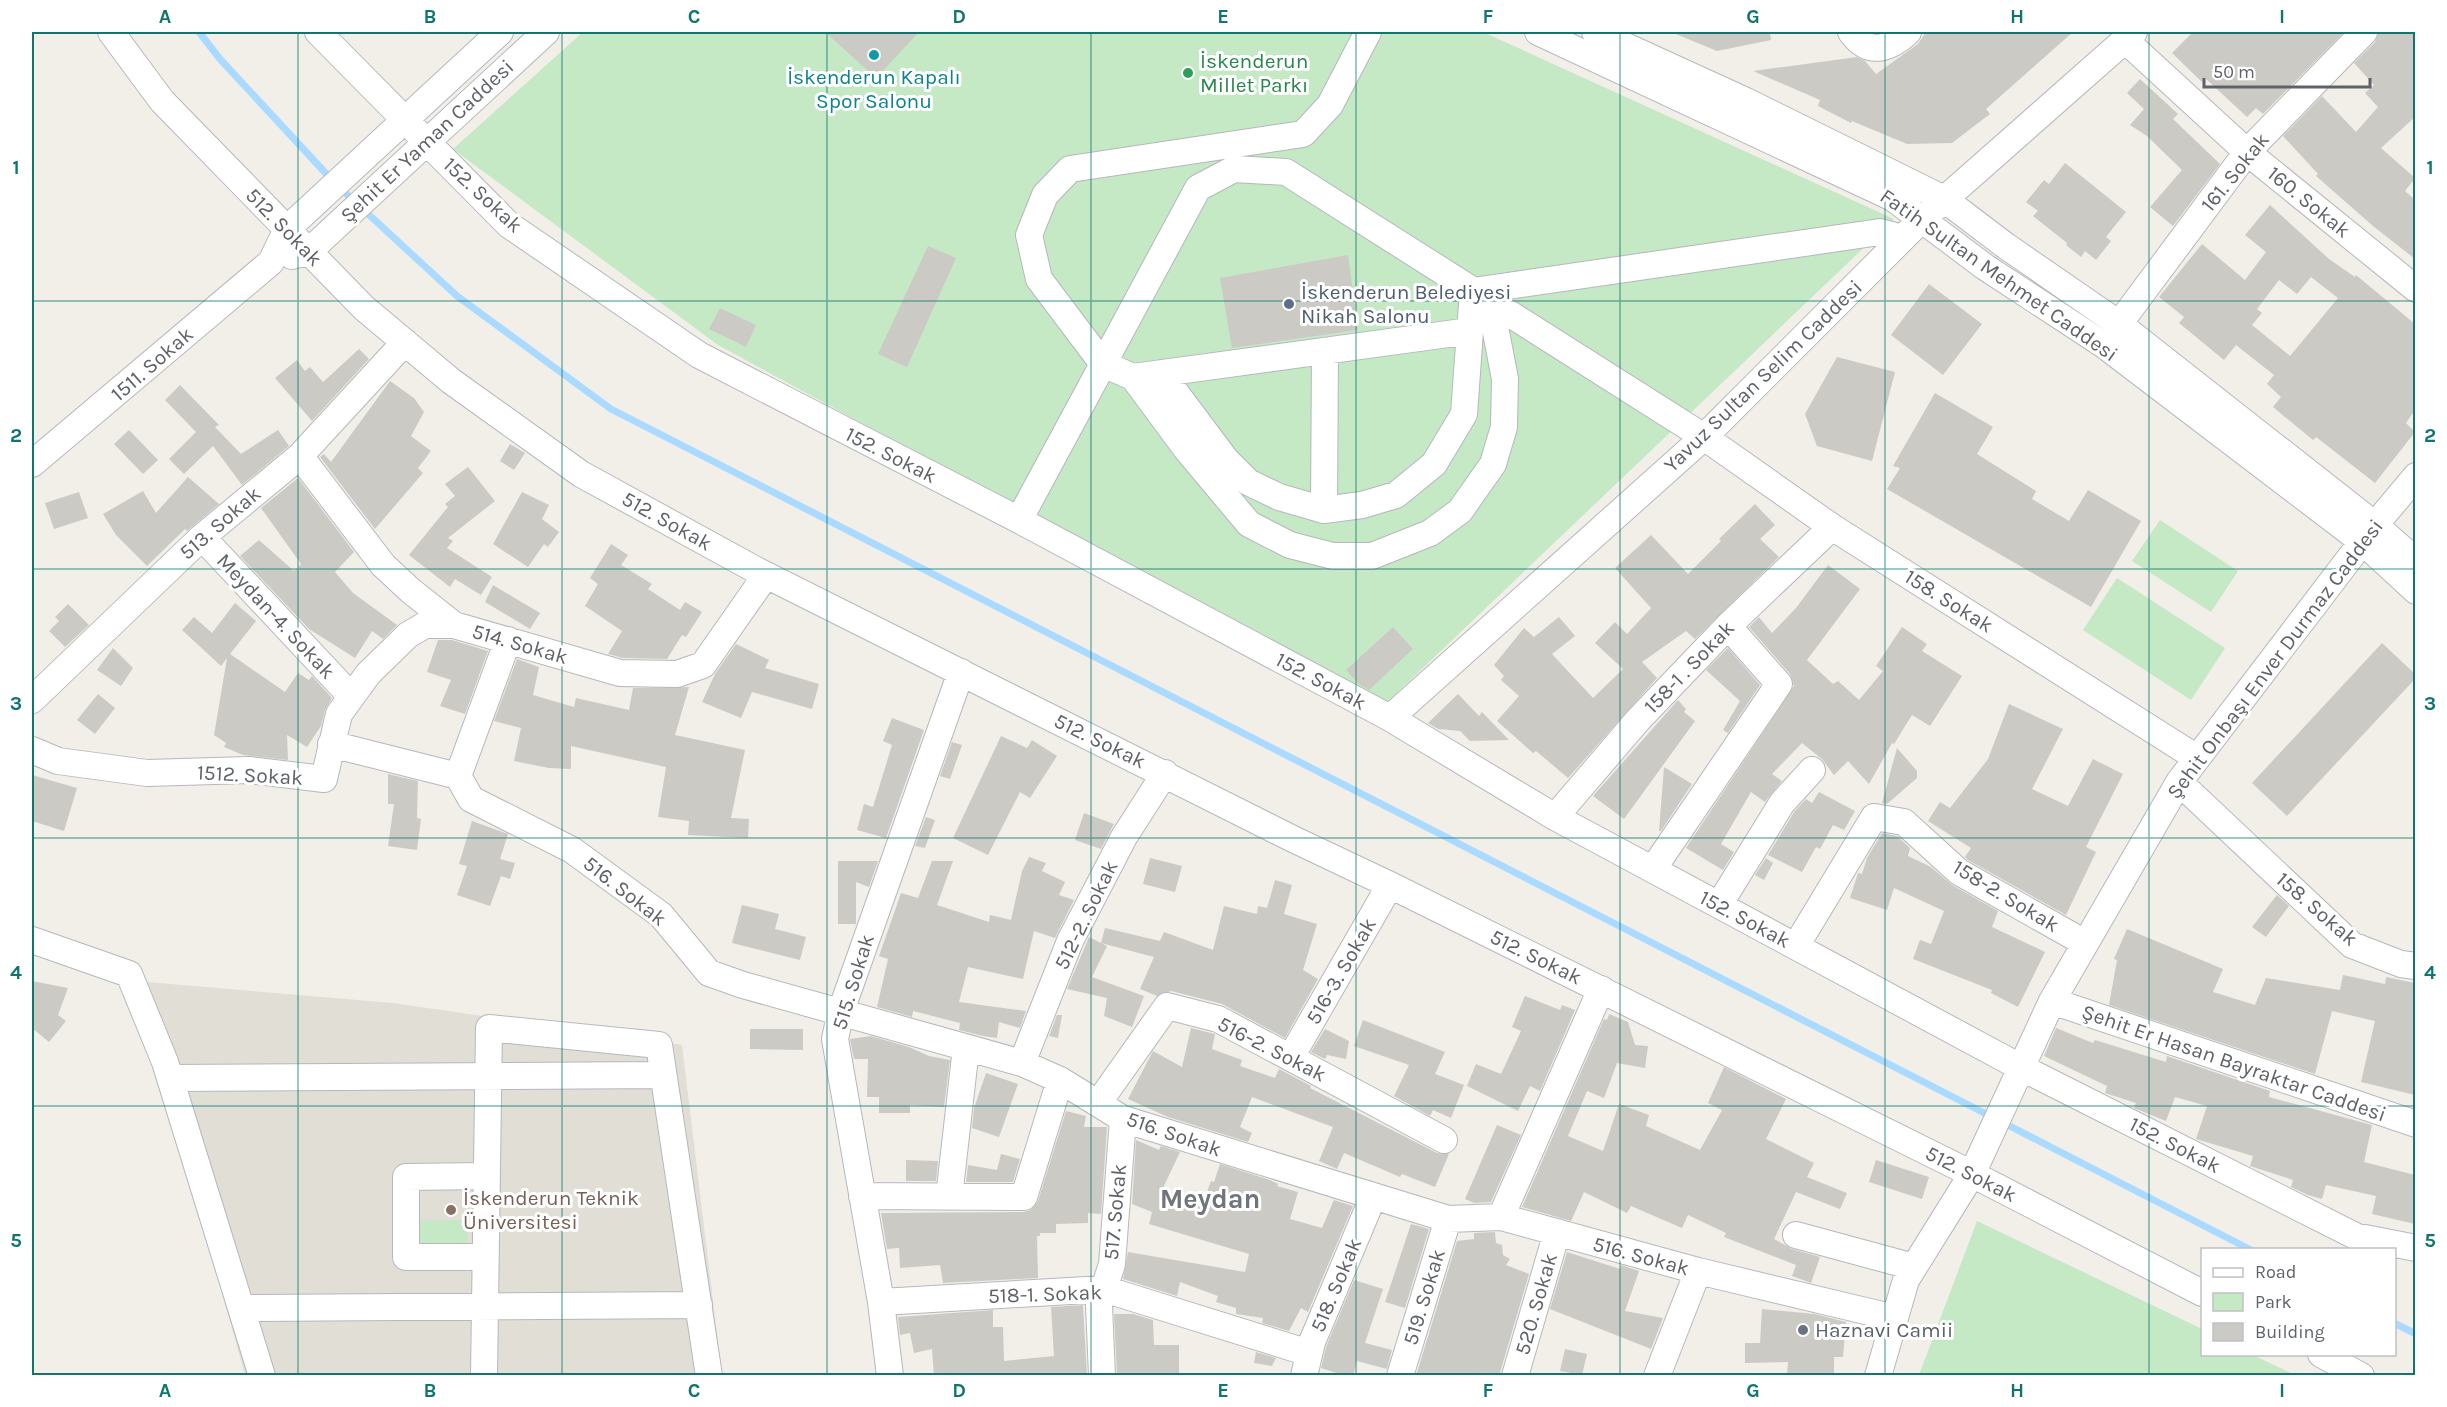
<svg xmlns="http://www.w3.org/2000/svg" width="2447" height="1407" font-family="Karla,sans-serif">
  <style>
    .education { fill: #e1ded6 }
    .green { fill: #c5e8c5 }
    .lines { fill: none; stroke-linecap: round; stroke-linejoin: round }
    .stream { stroke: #aadaff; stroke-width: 7 }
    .building { fill: #cccac5; fill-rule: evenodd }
    .minor-casing { stroke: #b5b8bc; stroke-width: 28 }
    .minor { stroke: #fff; stroke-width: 26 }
    .grid { fill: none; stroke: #0f766e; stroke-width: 1.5; stroke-opacity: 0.55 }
    .culture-dot { fill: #0f9aa8; stroke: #fff; stroke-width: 2 }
    .leisure-dot { fill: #2e9e5b; stroke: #fff; stroke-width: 2 }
    .service-dot { fill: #5c6f8a; stroke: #fff; stroke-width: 2 }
    .education-dot { fill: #8d6e63; stroke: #fff; stroke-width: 2 }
    .worship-dot { fill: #6b7280; stroke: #fff; stroke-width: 2 }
    .labels { text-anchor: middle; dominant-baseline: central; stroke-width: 6; stroke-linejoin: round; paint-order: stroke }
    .leisure-label { font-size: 21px; fill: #27864d; stroke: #fff; text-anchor: start }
    .culture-label { font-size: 21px; fill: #0d838f; stroke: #fff }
    .street-label { font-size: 21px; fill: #5f6368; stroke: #fff }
    .service-label { font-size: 21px; fill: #4e5e75; stroke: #fff; text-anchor: start }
    .education-label { font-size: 21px; fill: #785e54; stroke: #fff; text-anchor: start }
    .worship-label { font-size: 21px; fill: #5b616d; stroke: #fff; text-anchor: start }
    .district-label { font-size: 27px; font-weight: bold; fill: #70757a; stroke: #fff }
    .neatline { fill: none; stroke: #0f766e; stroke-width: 2 }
    .grid-label { font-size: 20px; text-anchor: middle; font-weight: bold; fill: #0f766e }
  </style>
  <rect width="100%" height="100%" fill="#f1efe8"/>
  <!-- education -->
  <path class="education" d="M135,981L393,1003L682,1045L722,1375H245Z"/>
  <!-- green -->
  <path class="green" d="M583,32H1483L1894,219L1383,706L718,345L453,149Z
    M2160,520L2238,571L2211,612L2132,561Z
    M2117,578L2225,648L2191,700L2083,630Z
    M467,1220L468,1249L413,1250L412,1221Z
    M1977,1221L2202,1329V1354L2253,1355L2295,1375H1919Z"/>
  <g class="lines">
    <!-- stream -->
    <path class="stream" d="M199,32L220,59L332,180
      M340,188L457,296L611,409L1992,1117
      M2002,1122L2251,1250
      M2394,1323L2416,1334"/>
  </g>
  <!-- building -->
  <path class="building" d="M825,32H919L876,78Z
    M1671,32H1770L1771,40L1717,51Z
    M1926,32H2073L1986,109L1990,114L1952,143L1907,144L1852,121L1851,123L1818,106L1820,100L1753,71L1857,57L1865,61L1876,74L1918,44Z
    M2193,32H2344L2263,114L2256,108L2247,117L2205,78L2202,82L2172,53Z
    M2379,32H2415V117L2381,148L2415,178L2405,191L2415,200V259L2373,226L2316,176L2318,174L2283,136L2322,96L2356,132L2378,107L2365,93L2374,85L2354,63L2375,42Z
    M2140,79L2178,114L2173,119L2220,164L2173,226L2150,207L2182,170L2147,136L2130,125L2144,109L2127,93Z
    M2065,163L2126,212L2106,237L2111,241L2096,260L2085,251L2081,257L2066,245L2067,243L2033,216L2038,211L2026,202L2044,180L2049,184Z
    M2270,205L2329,259L2355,277L2356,275L2415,324V410L2406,423L2415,432L2375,483L2316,437L2313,440L2273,407L2281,397L2267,384L2274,375L2236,345L2224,360L2179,323L2184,317L2159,297L2202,244L2245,280L2266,252L2245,235ZM2311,277L2338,298L2290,356L2252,325L2262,313L2257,309L2279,280L2297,294Z
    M928,246L956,258L907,367L878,354Z
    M1348,255L1358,330L1232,348L1220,278Z
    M1929,284L1982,324L1943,375L1891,335Z
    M720,308L756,325L746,347L709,329Z
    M359,349L369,359L312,421L275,378L297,360L305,371L310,367L323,382Z
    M1837,357L1895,372L1872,461L1817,446L1805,414Z
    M390,381L414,398L424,412L411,436L431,451L418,468L423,473L375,529L320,457L324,454L331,462Z
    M180,385L219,425L215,427L241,454L278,430L289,446L242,485L213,446L184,474L169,459L196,432L165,400Z
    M1935,393L1993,427L1977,454L2036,491L2032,499L2069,521L2088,490L2141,521L2091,607L1887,489L1900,468L1893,466Z
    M129,430L158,460L143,474L114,444Z
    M510,444L525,453L514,470L500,461Z
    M468,467L495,501L448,538L453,541L447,548L492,577L481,595L455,579L450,587L409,555L448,507L445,504L455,496L445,484Z
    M188,477L219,504L187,531L185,529L147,566L116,535L103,514L143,491L156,513Z
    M298,478L354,552L335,572L353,593L397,625L383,639L372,631L355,658L309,629L240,556L259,540L294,571L301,564L261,508Z
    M79,492L88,518L54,529L45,503Z
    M522,492L549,505L542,519L559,532L548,547L544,544L528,567L493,544Z
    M1755,504L1775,525L1760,539L1779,557L1695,639L1686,631L1642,662L1657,678L1568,778L1536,751L1533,753L1497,721L1519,696L1501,680L1504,676L1494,665L1524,628L1534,637L1559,617L1575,636L1552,654L1593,698L1623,669L1595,643L1615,622L1627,634L1651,608L1615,568L1651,535L1688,574L1721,541L1719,539Z
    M611,544L628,555L621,565L652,584L648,589L680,610L685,602L702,612L686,637L682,635L667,659L623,658L608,654L622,631L585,606L598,584L590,578Z
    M1828,565L1860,589L1807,660L1833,684L1838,681L1859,700L1883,671L1876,666L1902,627L1927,644L1922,651L1962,676L1930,726L1912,715L1894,744L1892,743L1869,784L1848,761L1834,775L1822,759L1802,743L1772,774L1782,781L1765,802L1751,792L1721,844L1734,852L1723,870L1686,848L1794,686L1790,674L1749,627L1759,617L1772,633L1796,608Z
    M493,585L540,613L530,629L485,602Z
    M235,603L256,621L230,654L285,692L298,673L309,680L312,676L332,698L325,710L321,726L307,747L287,735L288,760L243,755L224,747L226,743L214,735L227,658L221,666L182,630L194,617L212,633Z
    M68,604L89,625L65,647L49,631L59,621L55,617Z
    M1393,627L1413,649L1369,690L1359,684L1346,670Z
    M438,640H452L488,651L465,714L440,706L451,680L427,672Z
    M2382,643L2415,674V679L2287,816L2252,783Z
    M736,644L769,660L765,668L819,684L812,709L752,692L741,718L702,702L715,674Z
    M113,648L133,668L121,686L97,670Z
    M1728,648L1760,685L1728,733L1723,730L1740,701L1706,670Z
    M517,659L539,667L533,695L574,707L576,698L629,710L633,688L689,687L675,735L745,750L731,818L749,819L748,838L688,835L689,821L658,817L666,767L571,746V769L549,768L514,761L521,728L494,721Z
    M98,694L115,708L95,734L77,720Z
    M1458,694L1479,716L1482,712L1509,740L1470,741L1460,731L1438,729L1428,723Z
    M1678,700L1686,709L1684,712L1695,721L1624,819L1593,796Z
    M2009,704L2063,729L2032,789L2068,806L2093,759L2123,774L2086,847L2096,852L2066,915L1968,860L1965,857L1971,848L1928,821L1940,802L1950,808L1988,759Z
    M892,718L924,730L886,838L857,830L864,804L873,807L892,745L883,741Z
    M1001,736L1027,748L1032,740L1057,756L1030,798L1020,792L988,855L953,838Z
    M952,742L962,745L950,779L940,776Z
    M1897,748L1917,771V778L1887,804L1882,803Z
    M1664,767L1692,784L1661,831H1659Z
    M388,774L418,781L417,818L421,819L417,850L388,846L394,804H388Z
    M32,775L77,788L64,831L32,821Z
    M1819,792L1855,811L1844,830L1833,825L1820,849L1816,847L1802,872L1768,855L1794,812L1806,799L1812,803Z
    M1084,813L1114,824L1101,849L1075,840Z
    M926,817L935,820L925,848L915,846Z
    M472,821L508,834L500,859L515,863L510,879L501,876L490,906L457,895L467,866L459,864Z
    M1882,833L1897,836L1910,848L1908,856L1931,867L1952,885L1998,911L1992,927L2045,952L2018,1007L1991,993L1992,990L1913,959L1920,940L1931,944L1944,911L1894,888L1887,910L1850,898L1858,873L1862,874L1867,858Z
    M1029,857L1046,863L1042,871L1065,882L1059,895L1074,900L1055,938L1034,931L1023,979L968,967L959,1002L1026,1011L1020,1028L999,1022L997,1038L983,1036L959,1030L960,1023L913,1011L912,1017L877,1007L888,959L879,956L901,893L918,898L932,861H953L937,905L989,922L990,915L1011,920L1022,871Z
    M1150,858L1182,866L1175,892L1143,884Z
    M1766,858L1773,863L1764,880L1755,875Z
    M838,861H878L869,887L856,882V924H838Z
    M1275,880L1292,885L1284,914L1317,924L1303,970L1318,979L1285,1038L1222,1004L1171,991L1157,996L1140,989L1154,957L1101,943L1105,928L1160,941L1164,932L1213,950L1224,906L1257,914L1258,906L1267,908Z
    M2277,895L2289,906L2266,937L2252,927Z
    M742,905L779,914L775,929L806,937L800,960L732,943Z
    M2127,929L2223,969L2213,992L2255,1005L2266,978L2340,990L2343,975L2385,984L2386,977L2415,983V1095L2361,1082L2375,1021L2332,1011L2315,1074L2109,1005L2117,960L2114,959Z
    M1089,937L1107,946L1092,977L1144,996L1132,1027L1104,1016L1107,998L1067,989Z
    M32,981L68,988L58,1015L66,1021L49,1042L32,1028Z
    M1525,996L1560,1010L1562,1005L1575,1010L1540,1091L1530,1086L1518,1111L1467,1086L1476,1064L1501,1074L1521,1031L1512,1027Z
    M1609,1014L1628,1022L1635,1045L1648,1046L1645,1068L1617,1063L1604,1098L1587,1091L1568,1136L1603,1151L1619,1104L1649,1115L1646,1126L1700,1150L1722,1110L1708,1103L1724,1067L1786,1099L1766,1139L1814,1163L1807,1177L1847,1193L1840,1209L1796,1192L1774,1239L1792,1249L1820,1257L1811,1283L1792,1276L1796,1265L1724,1237L1726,1233L1688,1215L1682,1228L1631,1206L1627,1213L1584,1192L1571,1221L1522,1207L1604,1019L1607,1020Z
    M1057,1015H1062L1058,1038L1049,1036Z
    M1363,1020L1445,1052L1435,1074L1464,1085L1451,1118L1433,1110L1430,1116L1394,1096L1409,1065L1354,1046Z
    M1191,1028L1215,1034L1212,1049L1242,1060L1240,1066L1275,1078L1279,1069L1311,1086L1310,1088L1437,1153L1449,1154L1435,1187L1402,1174L1400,1177L1344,1153L1337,1169L1319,1161L1333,1127L1252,1097L1240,1127L1252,1133L1248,1142L1168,1117L1128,1099L1153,1051L1182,1067Z
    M2056,1028L2093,1043L2095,1040L2166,1062L2167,1056L2270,1091L2269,1097L2372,1125L2364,1162L2415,1175V1224L2372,1214L2376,1196L2326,1185L2322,1199L2308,1195L2291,1187L2293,1180L2250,1166L2253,1156L2196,1139L2207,1106L2175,1097L2166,1121L2134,1108L2136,1103L2105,1093L2107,1086L2044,1056Z
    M750,1029H803V1050L750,1049Z
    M1325,1029L1349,1041L1346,1059L1327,1055L1325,1059L1311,1052Z
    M871,1036L909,1047L929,1056L950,1060L944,1107L910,1105V1113H879V1097H867L868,1059H854L850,1039Z
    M986,1073L1018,1084L999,1137L972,1128L974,1108Z
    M1066,1111L1086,1116L1084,1127H1107L1101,1214L1088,1213V1223L1056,1224V1233H1040V1236H1037L1038,1278L943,1283L940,1265L900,1268L899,1248L887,1249L881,1213L1024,1212L1032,1209L1038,1201Z
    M1497,1125L1521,1135L1491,1202L1474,1203L1465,1199Z
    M1136,1140L1159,1150L1161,1146L1180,1152L1162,1190L1203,1202L1211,1181L1214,1182L1220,1164L1270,1180L1278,1184L1277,1186L1298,1192L1290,1219L1322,1228L1334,1200L1353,1206L1308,1312L1301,1308L1289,1331L1262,1323L1263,1318L1236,1314V1308L1216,1302L1218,1296L1180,1282L1177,1296L1123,1279L1128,1252L1245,1272L1249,1254L1149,1224L1152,1212L1132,1204Z
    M1001,1154L1020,1159L1013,1182H966L968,1165L997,1170Z
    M906,1160L938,1161L936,1181H906Z
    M1876,1160L1929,1177L1922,1199L1869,1182Z
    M1411,1224L1429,1229L1405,1308L1385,1302Z
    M1495,1232L1496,1243L1502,1245L1503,1255L1510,1259L1506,1265L1529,1274L1499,1376H1416L1457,1241L1474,1239V1233Z
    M1567,1252L1620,1269L1621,1265L1639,1271L1625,1311L1663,1318L1651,1349L1550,1309Z
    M1354,1280L1383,1289L1365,1343L1392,1350L1387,1369L1357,1361L1353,1376H1346L1321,1368L1326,1347Z
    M1083,1305L1087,1376H934L932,1349L914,1353L910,1333L900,1335L898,1317L993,1310V1327H1003L1004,1361L1054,1356L1051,1307Z
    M1762,1309L1815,1314L1846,1322L1843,1357H1834V1376H1787L1788,1362L1745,1363V1343H1760Z
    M1114,1314H1133L1153,1320L1154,1345H1179V1376H1117Z
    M1565,1349L1587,1354L1582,1375L1560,1371Z
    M1256,1352L1276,1358L1272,1366L1254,1363Z"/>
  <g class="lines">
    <defs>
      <path id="minor" d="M111,32L162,101L364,308L451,381L581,474L756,570L1293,839L1390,885L1972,1174L2202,1293
        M318,32L509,225L699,355L1019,520L1390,718L1555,817L2020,1067L2383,1250
        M1368,32L1330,105L1303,134L1070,169L1045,195L1029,235L1039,279L1103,364L1133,377L1470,331L1473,291L1880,232L1903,238
        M1538,32L1893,198L1985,267L2104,345L2364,543L2416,591
        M1595,32L1746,101L1944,199L2006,246L2119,324L2375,525L2416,561
        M1851,32C1868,56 1888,50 1908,32
        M2125,40L2247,152L2416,289
        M292,256L308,252L546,32
        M2119,324L2247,152L2364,32
        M1161,373L1226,460L1248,482L1279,497L1324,510L1362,505L1396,495L1434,464L1464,414L1470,331
        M1133,377L1187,450L1249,524L1290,545L1333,556H1372L1430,533L1460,511L1493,464L1504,427L1505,379L1490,301
        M300,456L383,565L411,591L454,625L620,673L677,674L703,665L766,575
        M32,464L271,262L287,229L500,32
        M1324,510L1325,351
        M1019,520L1198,188L1234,169L1286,172L1704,437L1832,527L2197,758
        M202,537L350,695
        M32,700L202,537L300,456L405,342
        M1390,718L1704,437L1921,220L2134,32
        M331,744L458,776L508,640
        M32,750L58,761L147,773L249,770L324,779L339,714L368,674L408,635L425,625H454
        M458,776L471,799L572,850L661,915L709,973L743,985L1022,1063L1060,1080L1123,1119L1448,1219L1501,1217L1698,1271L1895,1318
        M2179,782L2352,945L2401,964L2416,966
        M1555,817L1638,720L1728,626L1832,527
        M1653,869L1779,684L1728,626
        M1719,905L1782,803L1812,770
        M32,940L129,974L165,1062L262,1376
        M1796,946L1874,817L1904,822L1959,872L2085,943
        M2052,1001L2416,1124
        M1291,1057L1390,885
        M1022,1063L1070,941L1124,837L1165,773
        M170,1078L663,1075
        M1099,1102L1167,1006L1218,1019L1444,1140
        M862,1196L1024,1197L1060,1080
        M949,1197L966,1048
        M1501,1217L1601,989
        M1796,1235L1914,1267
        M2365,1238L2416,1248
        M485,1257H406V1177L486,1176
        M881,1302L1104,1289L1309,1353
        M241,1308L699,1305
        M2321,1354L2361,1376
        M484,1376L489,1028L659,1045L709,1376
        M890,1376L881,1302L835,1039L841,1011L961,672
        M1102,1376L1099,1305L1112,1264L1123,1119
        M1304,1376L1312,1342L1373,1197
        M1400,1376L1448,1219
        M1515,1376L1557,1232
        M1657,1376L1698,1271
        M1878,1376L1906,1280L1972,1174L2052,1001L2179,782L2375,525L2416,476"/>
    </defs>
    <!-- minor casing -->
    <use href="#minor" class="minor-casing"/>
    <!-- minor -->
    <use href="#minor" class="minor"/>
  </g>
  <!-- grid -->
  <path class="grid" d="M298,32V1376M562,32V1376M827,32V1376M1091,32V1376M1356,32V1376M1620,32V1376M1885,32V1376M2149,32V1376M32,301H2416M32,569H2416M32,838H2416M32,1106H2416"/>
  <!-- markers -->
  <circle class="culture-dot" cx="874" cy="55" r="6"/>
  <circle class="leisure-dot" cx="1188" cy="73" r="6"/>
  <circle class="service-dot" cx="1289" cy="304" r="6"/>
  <circle class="education-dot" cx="451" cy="1210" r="6"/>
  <circle class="worship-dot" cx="1803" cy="1330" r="6"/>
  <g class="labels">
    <!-- leisure labels -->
    <g class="leisure-label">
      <text x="1200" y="61">İskenderun<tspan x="1200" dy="24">Millet Parkı</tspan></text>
    </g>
    <!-- culture labels -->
    <g class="culture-label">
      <text x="874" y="77">İskenderun Kapalı<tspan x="874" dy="24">Spor Salonu</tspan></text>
    </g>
    <!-- street labels -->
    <g class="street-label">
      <text transform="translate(427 141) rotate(-43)">Şehit Er Yaman Caddesi</text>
      <text transform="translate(2235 172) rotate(-51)">161. Sokak</text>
      <text transform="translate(483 195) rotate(43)">152. Sokak</text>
      <text transform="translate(2309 202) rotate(39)">160. Sokak</text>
      <text transform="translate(284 227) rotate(46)">512. Sokak</text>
      <text transform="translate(1999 275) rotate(35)">Fatih Sultan Mehmet Caddesi</text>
      <text transform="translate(152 364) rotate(-41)">1511. Sokak</text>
      <text transform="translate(1763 376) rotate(-44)">Yavuz Sultan Selim Caddesi</text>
      <text transform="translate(891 455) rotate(27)">152. Sokak</text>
      <text transform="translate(667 521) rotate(29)">512. Sokak</text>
      <text transform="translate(220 523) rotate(-41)">513. Sokak</text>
      <text transform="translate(1949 601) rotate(32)">158. Sokak</text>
      <text transform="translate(276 616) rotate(47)">Meydan-4. Sokak</text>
      <text transform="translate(520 644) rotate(16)">514. Sokak</text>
      <text transform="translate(2275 659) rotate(-53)">Şehit Onbaşı Enver Durmaz Caddesi</text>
      <text transform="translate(1689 667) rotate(-46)">158-1 . Sokak</text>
      <text transform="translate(1321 681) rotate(28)">152. Sokak</text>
      <text transform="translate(1100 741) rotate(26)">512. Sokak</text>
      <text transform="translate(250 775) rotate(3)">1512. Sokak</text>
      <text transform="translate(625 891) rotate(38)">516. Sokak</text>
      <text transform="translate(2006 896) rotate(31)">158-2. Sokak</text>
      <text transform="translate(2317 909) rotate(41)">158. Sokak</text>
      <text transform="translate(1086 915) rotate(-64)">512-2. Sokak</text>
      <text transform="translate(1745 919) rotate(28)">152. Sokak</text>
      <text transform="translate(1536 957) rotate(26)">512. Sokak</text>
      <text transform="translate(1341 971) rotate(-60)">516-3. Sokak</text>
      <text transform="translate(853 982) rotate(-73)">515. Sokak</text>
      <text transform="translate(1272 1049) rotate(27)">516-2. Sokak</text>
      <text transform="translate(2234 1063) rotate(19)">Şehit Er Hasan Bayraktar Caddesi</text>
      <text transform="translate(1174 1134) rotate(19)">516. Sokak</text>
      <text transform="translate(2175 1145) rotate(27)">152. Sokak</text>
      <text transform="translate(1971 1174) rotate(27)">512. Sokak</text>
      <text transform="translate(1115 1212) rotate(-85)">517. Sokak</text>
      <text transform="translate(1641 1256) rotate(15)">516. Sokak</text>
      <text transform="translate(1336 1285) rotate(-67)">518. Sokak</text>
      <text transform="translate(1045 1294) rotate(-2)">518-1. Sokak</text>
      <text transform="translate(1424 1297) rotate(-73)">519. Sokak</text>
      <text transform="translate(1536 1304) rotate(-74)">520. Sokak</text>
    </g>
    <!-- service labels -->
    <g class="service-label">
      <text x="1301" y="292">İskenderun Belediyesi<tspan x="1301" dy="24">Nikah Salonu</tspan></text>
    </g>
    <!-- education labels -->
    <g class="education-label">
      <text x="463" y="1198">İskenderun Teknik<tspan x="463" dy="24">Üniversitesi</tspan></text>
    </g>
    <!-- worship labels -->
    <g class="worship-label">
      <text x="1815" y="1330">Haznavi Camii</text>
    </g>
    <!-- district labels -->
    <g class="district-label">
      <text x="1210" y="1199">Meydan</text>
    </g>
  </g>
  <!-- border -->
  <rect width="2447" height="1407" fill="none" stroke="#ffffff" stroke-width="66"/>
  <!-- legend -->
  <rect x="2201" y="1248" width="195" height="108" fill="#ffffff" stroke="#bfc1c3" stroke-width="1.5"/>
  <rect x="2213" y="1268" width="30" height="9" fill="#ffffff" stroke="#bfc1c3" stroke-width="1.5"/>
  <text x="2255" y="1278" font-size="18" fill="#5f6368">Road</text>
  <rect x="2213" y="1293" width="30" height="18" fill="#c5e8c5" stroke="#bfc1c3" stroke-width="1.5"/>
  <text x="2255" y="1308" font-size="18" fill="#5f6368">Park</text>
  <rect x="2213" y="1323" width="30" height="18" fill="#cccac5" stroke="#bfc1c3" stroke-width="1.5"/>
  <text x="2255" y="1338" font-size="18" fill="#5f6368">Building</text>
  <!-- scale -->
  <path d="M2204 78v9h166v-9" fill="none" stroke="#5f6368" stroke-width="3"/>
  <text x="2213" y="78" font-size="18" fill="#5f6368" stroke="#ffffff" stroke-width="4.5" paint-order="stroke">50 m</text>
  <rect x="33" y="33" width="2381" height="1341" class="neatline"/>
  <g class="grid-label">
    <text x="165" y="23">A</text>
    <text x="430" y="23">B</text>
    <text x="694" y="23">C</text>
    <text x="959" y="23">D</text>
    <text x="1223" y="23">E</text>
    <text x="1488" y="23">F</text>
    <text x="1753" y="23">G</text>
    <text x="2017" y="23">H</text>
    <text x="2282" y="23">I</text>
    <text x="16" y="174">1</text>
    <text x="2430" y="174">1</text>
    <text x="16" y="442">2</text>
    <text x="2430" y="442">2</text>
    <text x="16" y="710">3</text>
    <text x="2430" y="710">3</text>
    <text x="16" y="979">4</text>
    <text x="2430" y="979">4</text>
    <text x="16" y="1247">5</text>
    <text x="2430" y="1247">5</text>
    <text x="165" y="1397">A</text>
    <text x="430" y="1397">B</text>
    <text x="694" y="1397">C</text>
    <text x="959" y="1397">D</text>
    <text x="1223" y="1397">E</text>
    <text x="1488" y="1397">F</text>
    <text x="1753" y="1397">G</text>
    <text x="2017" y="1397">H</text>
    <text x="2282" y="1397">I</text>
  </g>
</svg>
